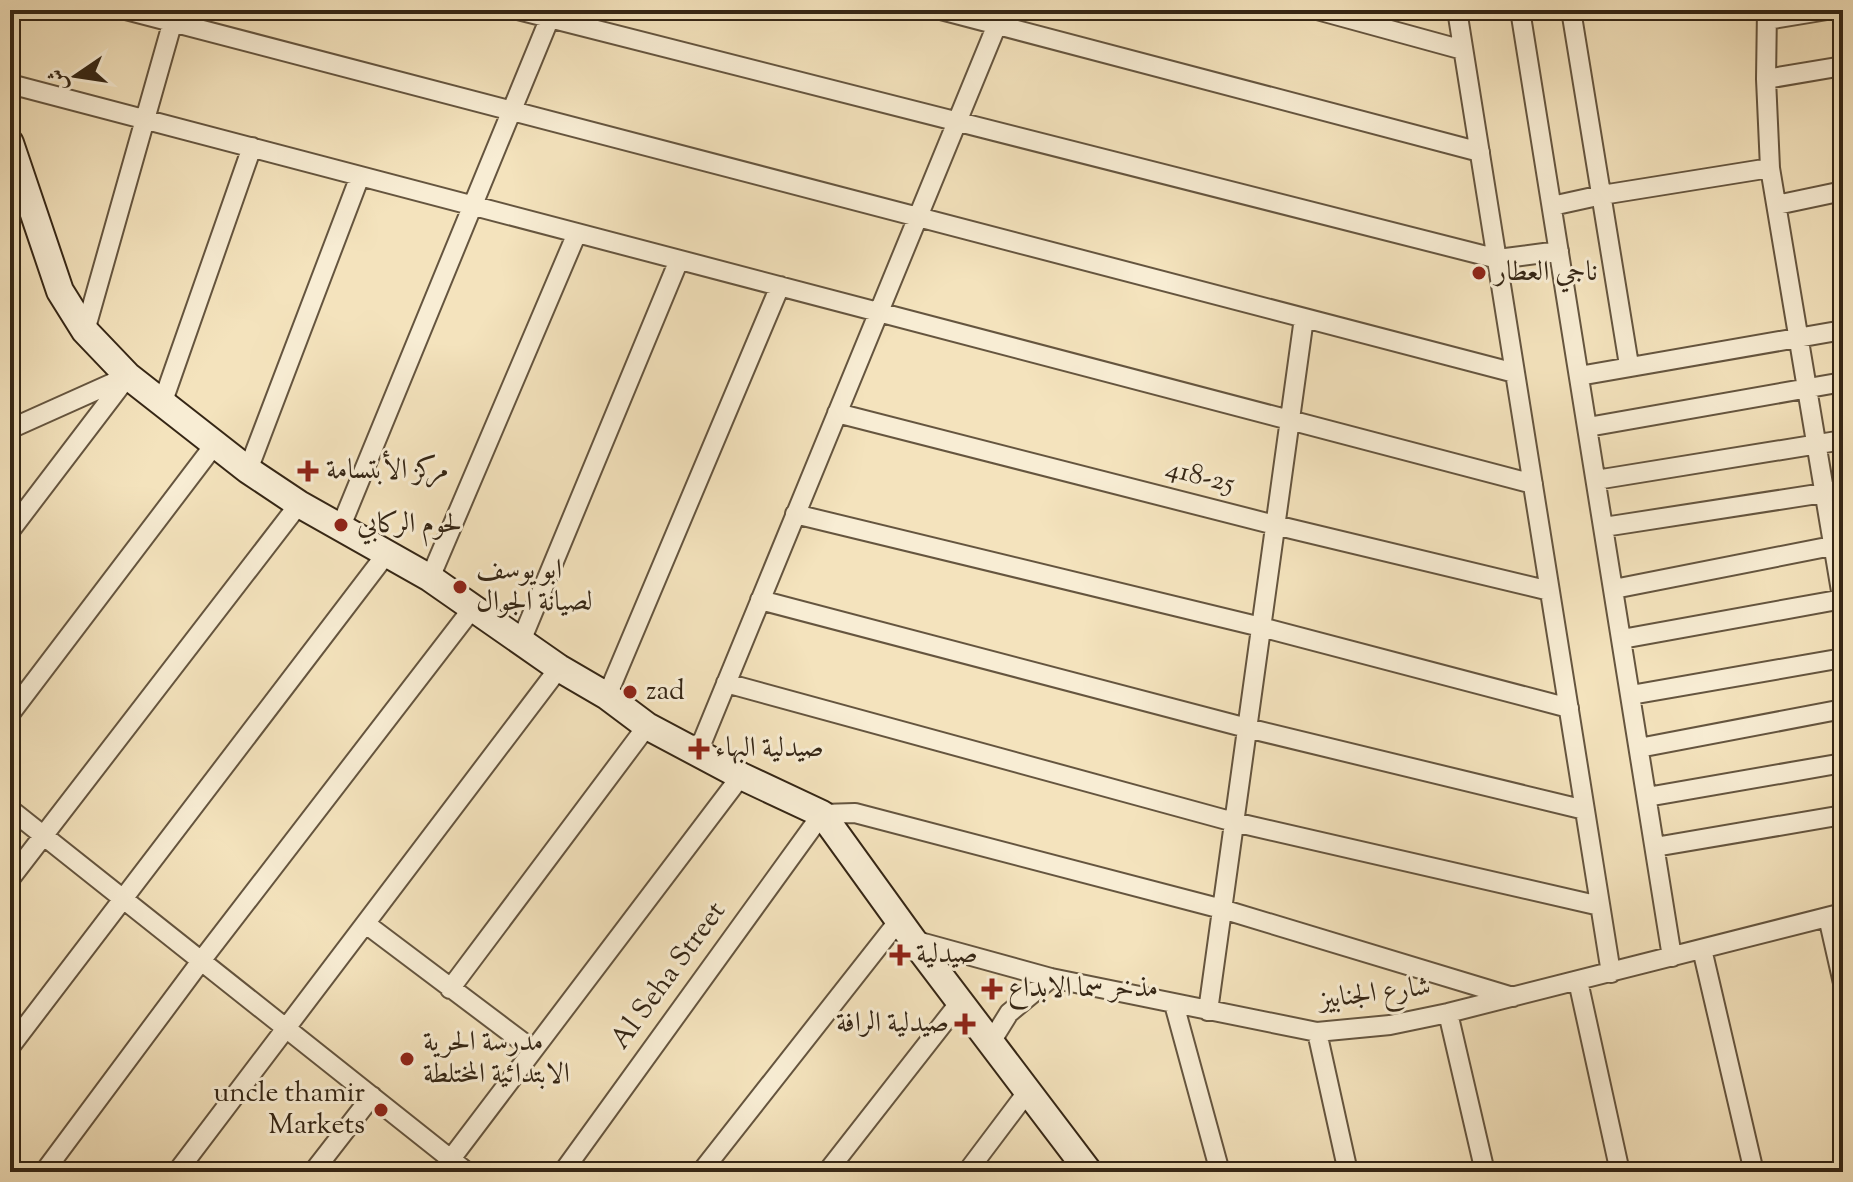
<svg xmlns="http://www.w3.org/2000/svg" width="1853" height="1182" font-family="'Sorts Mill Goudy',Amiri,serif">
  <style>
    .lines { fill: none; stroke-linecap: round; stroke-linejoin: round }
    .street-casing { stroke: #65553f; stroke-width: 22 }
    .secondary-casing { stroke: #352615; stroke-width: 30 }
    .street { stroke: #f8edd4; stroke-width: 18 }
    .secondary { stroke: #f8edd4; stroke-width: 26 }
    .poi-dot { fill: #8f2418; stroke: #f8edd4; stroke-width: 3 }
    .labels { text-anchor: middle; dominant-baseline: central; stroke-width: 6; stroke-linejoin: round; paint-order: stroke }
    .poi-label { font-size: 28px; fill: #352615; stroke: #f8edd4; text-anchor: start }
    .street-label { font-size: 28px; fill: #352615; stroke: #f8edd4 }
  </style>
  <rect width="100%" height="100%" fill="#f4e3bd"/>
  <filter id="stains"><feTurbulence type="fractalNoise" baseFrequency=".0025" numOctaves="4"/><feColorMatrix values="0 0 0 0 .2 0 0 0 0 .09 0 0 0 0 .02 0 0 0 .5 -.17"/></filter>
  <radialGradient id="worn" r=".72"><stop offset=".6" stop-color="#630" stop-opacity="0"/><stop offset="1" stop-color="#630" stop-opacity=".3"/></radialGradient>
  <g class="lines">
    <defs>
      <path id="street" d="M126,10L1515,373
        M518,10L1498,259L1559,251
        M941,10L1480,152
        M1317,10L1463,50
        M1457,10L1611,973
        M1520,10L1672,957
        M1571,10L1629,365
        M1767,10L1766,79L1770,168L1843,603
        M1767,20L1827,10
        M1766,79L1843,66
        M10,84L1533,484
        M1777,205L1843,191
        M1552,206L1602,195L1770,168
        M85,331L176,10
        M1579,376L1843,330
        M163,401L252,147
        M837,413L1275,525L1550,591
        M1588,427L1843,382
        M10,429L126,377
        M248,470L360,176
        M1596,480L1843,440
        M795,514L1261,627L1569,708
        M341,526L553,10
        M1604,527L1843,490
        M10,531L128,376
        M430,578L577,233
        M1614,589L1842,544
        M760,600L1247,728L1585,810
        M1622,639L1843,599
        M521,641L679,260
        M726,683L1234,822L1600,906
        M1631,695L1843,658
        M607,696L780,286
        M10,714L215,444
        M1639,748L1843,709
        M698,752L1003,10
        M1647,797L1843,763
        M10,809L467,1172
        M1655,847L1843,815
        M10,879L299,504
        M1828,917L1843,983
        M366,924L532,1049
        M913,940L1051,978L1317,1032L1390,1025L1448,1013L1843,913
        M1702,949L1754,1172
        M1578,981L1620,1172
        M450,989L647,726
        M1174,1004L1220,1172
        M1208,1011L1304,318
        M1448,1013L1485,1172
        M1317,1032L1348,1172
        M991,1042L1009,1013L1051,978
        M10,1047L387,553
        M44,1172L201,961L472,609
        M177,1172L559,668
        M313,1172L372,1096
        M441,1172L741,776
        M563,1172L822,814L855,813L1222,909L1513,997
        M701,1172L900,919
        M827,1172L960,1002
        M967,1172L1028,1091"/>
      <path id="secondary" d="M10,143L60,291L85,331L128,376L248,470L299,504L430,578L559,668L607,696L647,726L741,776L822,814L913,940L1089,1172"/>
    </defs>
    <!-- street casing -->
    <use href="#street" class="street-casing"/>
    <!-- secondary casing -->
    <use href="#secondary" class="secondary-casing"/>
    <!-- street -->
    <use href="#street" class="street"/>
    <!-- secondary -->
    <use href="#secondary" class="secondary"/>
  </g>
  <!-- markers -->
  <g class="poi-dot">
    <circle cx="1479" cy="273" r="8"/>
    <path d="M304 459h8v8h8v8h-8v8h-8v-8h-8v-8h8z"/>
    <circle cx="341" cy="525" r="8"/>
    <circle cx="460" cy="587" r="8"/>
    <circle cx="630" cy="692" r="8"/>
    <path d="M695 737h8v8h8v8h-8v8h-8v-8h-8v-8h8z"/>
    <path d="M896 943h8v8h8v8h-8v8h-8v-8h-8v-8h8z"/>
    <path d="M988 977h8v8h8v8h-8v8h-8v-8h-8v-8h8z"/>
    <path d="M961 1012h8v8h8v8h-8v8h-8v-8h-8v-8h8z"/>
    <circle cx="407" cy="1059" r="8"/>
    <circle cx="381" cy="1110" r="8"/>
  </g>
  <g class="labels">
    <!-- poi labels -->
    <g class="poi-label">
      <text x="1495" y="273">ناجي العطار</text>
      <text x="326" y="471">مركز الأبتسامة</text>
      <text x="357" y="525">لحوم الركابي</text>
      <text x="476" y="571">ابو يوسف<tspan x="476" dy="32">لصيانة الجوال</tspan></text>
      <text x="646" y="692">zad</text>
      <text x="715" y="749">صيدلية البهاء</text>
      <text x="916" y="955">صيدلية</text>
      <text x="1008" y="989">مذخر سما الابداع</text>
      <text x="949" y="1024" text-anchor="end">صيدلية الرافة</text>
      <text x="423" y="1043">مدرسة الحرية<tspan x="423" dy="32">الابتدائية المختلطة</tspan></text>
      <text x="365" y="1094" text-anchor="end">uncle thamir<tspan x="365" dy="32">Markets</tspan></text>
    </g>
    <!-- street labels -->
    <g class="street-label">
      <text transform="translate(1200 477) rotate(14)">418-25</text>
      <text transform="translate(669 976) rotate(-54)">Al Seha Street</text>
      <text transform="translate(1375 994) rotate(-7)">شارع الجنابيز</text>
    </g>
  </g>
  <!-- margin -->
  <rect width="1853" height="1182" fill="none" stroke="#f4e3bd" stroke-width="40"/>
  <rect x="12" y="12" width="1829" height="1158" fill="none" stroke="#352615" stroke-width="4"/>
  <rect x="20" y="20" width="1813" height="1142" fill="none" stroke="#352615" stroke-width="2"/>
  <!-- north arrow -->
  <g transform="translate(76 76) rotate(257)" stroke="#f8edd4" stroke-width="6" paint-order="stroke">
  <path d="M0-6L14 30L0 20L-14 30Z" fill="#352615"/>
  <text y="-12" font-size="22" font-weight="bold" text-anchor="middle" fill="#352615">ش</text>
  </g>
  <rect width="100%" height="100%" filter="url(#stains)"/>
  <rect width="100%" height="100%" fill="url(#worn)"/>
</svg>
